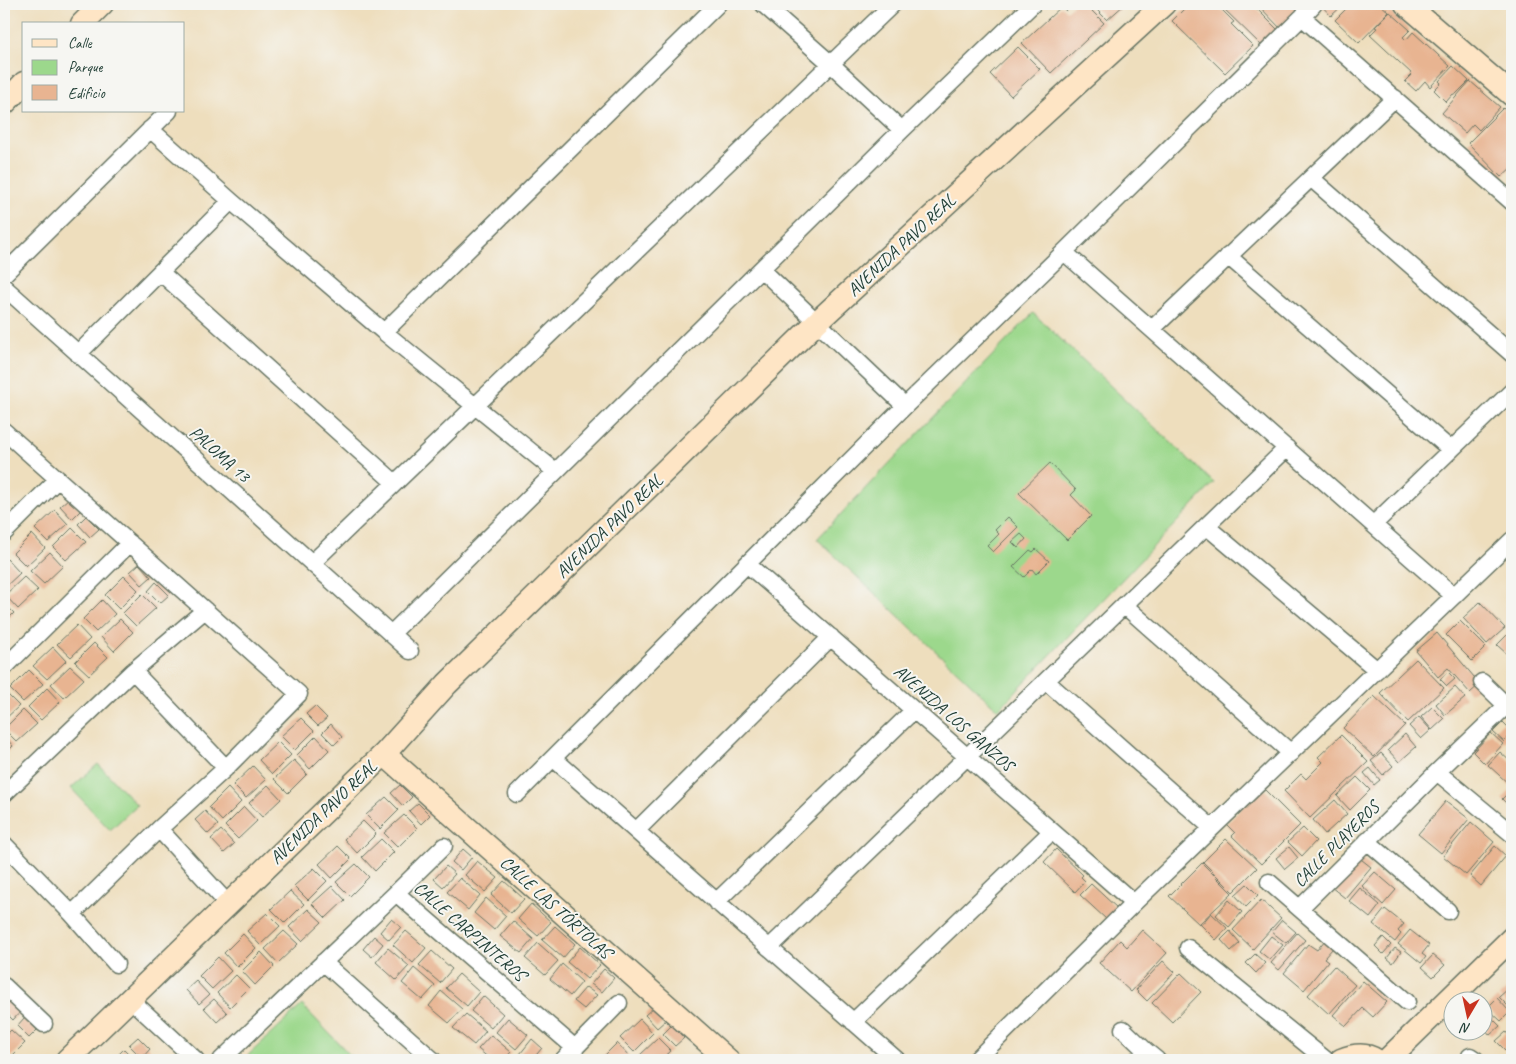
<svg xmlns="http://www.w3.org/2000/svg" width="1516" height="1064" font-family="Caveat,sans-serif">
  <style>
    .green { fill: #9cd88c; stroke: #5e8a60 }
    .building { fill: #e8b491 }
    .lines { fill: none; stroke-linecap: round; stroke-linejoin: round }
    .street-casing { stroke: #677564; stroke-width: 19 }
    .secondary-casing { stroke: #677564; stroke-width: 25 }
    .street { stroke: #fff; stroke-width: 16 }
    .secondary { stroke: #fee5c5; stroke-width: 22 }
    .labels { text-anchor: middle; dominant-baseline: central; stroke-width: 4; stroke-linejoin: round; paint-order: stroke }
    .street-label { font-size: 18px; fill: #1f3d34; stroke: #f6f6f2 }
  </style>
  <rect width="100%" height="100%" fill="#f6f6f2"/>
  <filter id="ink" filterUnits="userSpaceOnUse"><feTurbulence type="fractalNoise" baseFrequency=".02" numOctaves="2"/><feDisplacementMap in="SourceGraphic" scale="10" xChannelSelector="R" yChannelSelector="G"/><feConvolveMatrix kernelMatrix="1 2 1 2 8 2 1 2 1" color-interpolation-filters="sRGB"/></filter>
  <filter id="wash" filterUnits="userSpaceOnUse"><feTurbulence type="fractalNoise" baseFrequency=".0096" numOctaves="4" result="noise"/><feDisplacementMap in="SourceGraphic" scale="20" xChannelSelector="R" yChannelSelector="G"/><feGaussianBlur stdDeviation="1.12" result="paint"/><feColorMatrix in="noise" values="0 0 0 0 0 0 0 0 0 0 0 0 0 0 0 0 0 1.4 0 .05"/><feComposite in="paint" operator="in"/></filter>
  <g filter="url(#wash)">
    <rect width="100%" height="100%" fill="#eedebd"/>
    <!-- green -->
    <path class="green" d="M1033,313L1214,483L998,710L817,539Z
      M98,764L137,805L110,830L71,788Z
      M302,1005L351,1056L347,1060H243Z"/>
    <g id="blocks">
      <!-- building -->
      <path class="building" d="M1074,4H1085L1104,23L1051,73L1022,43L1062,6L1066,11Z
        M1091,4H1125L1107,20Z
        M1189,4H1202L1206,7L1210,4H1216L1234,22L1231,24L1253,46L1225,73L1172,21Z
        M1219,4H1252L1280,32L1264,48Z
        M1257,4H1310L1282,30Z
        M1320,4H1344L1331,16Z
        M1351,4H1380L1389,12L1359,43L1335,20Z
        M1390,12L1410,30L1403,37L1406,40L1413,32L1450,66L1430,87L1425,81L1416,91L1405,81L1412,74L1370,35L1377,28L1375,27Z
        M1018,47L1040,69L1011,96L990,74Z
        M1453,66L1469,81L1455,95L1453,94L1446,102L1434,90L1441,83L1439,81Z
        M1470,81L1500,107L1479,130L1473,124L1465,133L1442,113Z
        M1503,108L1512,117V167L1501,177L1468,143Z
        M1050,463L1076,490L1071,495L1091,516L1067,540L1019,493Z
        M69,498L81,510L72,519L60,506Z
        M55,510L68,524L48,542L35,529Z
        M86,516L99,529L90,537L78,524Z
        M1008,517L1018,527L993,552L987,546L999,534L995,530Z
        M72,528L86,542L66,560L53,547Z
        M32,534L45,548L26,566L13,553Z
        M1021,534L1026,539L1018,548L1012,542Z
        M1036,549L1049,561L1036,574L1032,569L1024,577L1013,567L1030,550L1033,552Z
        M50,552L63,566L44,584L30,571Z
        M7,559L20,573L4,588V562Z
        M139,564L151,577L142,585L130,572Z
        M124,576L138,590L119,609L105,595Z
        M24,577L38,590L18,609L5,595Z
        M156,582L169,595L160,603L148,591Z
        M142,594L156,608L136,626L123,613Z
        M102,600L115,614L96,632L83,619Z
        M1480,602L1505,628L1487,644L1463,618Z
        M4,603L14,613L4,623Z
        M120,619L133,632L114,651L101,637Z
        M1460,621L1486,647L1472,661L1446,635Z
        M77,625L90,639L71,657L57,644Z
        M1437,633L1480,684L1470,693L1448,668L1438,677L1416,651Z
        M1508,634L1512,638V650L1508,655L1497,645Z
        M94,643L108,657L89,675L75,662Z
        M53,647L66,661L47,679L33,666Z
        M1416,659L1444,688L1408,722L1380,693Z
        M70,666L84,679L64,698L51,684Z
        M29,670L43,684L23,702L10,689Z
        M1448,672L1455,679L1447,686L1440,679Z
        M1455,687L1465,698L1445,715L1436,704Z
        M47,688L60,702L41,720L28,707Z
        M5,692L19,706L4,720V694Z
        M1374,696L1405,725L1374,757L1343,728Z
        M315,706L327,718L318,726L306,714Z
        M1432,707L1444,719L1432,730L1421,717Z
        M23,710L37,724L17,742L4,729Z
        M1419,717L1431,730L1421,739L1409,726Z
        M301,718L314,731L295,750L281,736Z
        M1503,722L1512,731V734L1504,742L1493,732Z
        M331,724L342,737L334,745L322,733Z
        M1491,733L1503,744L1485,764L1473,752Z
        M1405,734L1416,747L1399,762L1388,750Z
        M1341,735L1368,762L1310,818L1284,791L1301,774L1306,779L1323,762L1318,757Z
        M4,736L13,746L4,755Z
        M316,736L329,750L310,769L297,755Z
        M278,742L291,755L272,774L259,760Z
        M1500,752L1512,763V782L1510,785L1488,765Z
        M1381,753L1393,766L1383,775L1371,761Z
        M294,760L307,774L288,793L274,779Z
        M253,766L266,780L246,798L233,785Z
        M1370,768L1380,780L1374,785L1364,773Z
        M1357,777L1370,790L1350,810L1337,796Z
        M268,785L281,799L262,817L249,803Z
        M400,785L412,797L403,806L391,793Z
        M1262,787L1300,825L1261,864L1232,836L1235,833L1226,824Z
        M228,788L241,802L222,821L209,807Z
        M1511,790L1512,800L1508,805L1502,799Z
        M386,797L399,810L380,829L366,815Z
        M1335,800L1347,814L1325,834L1313,820Z
        M1446,801L1469,819L1441,853L1418,834Z
        M418,803L430,815L421,824L409,811Z
        M244,807L257,821L238,839L225,826Z
        M205,811L218,825L208,834L195,820Z
        M404,815L417,828L398,847L384,833Z
        M363,821L376,834L357,853L344,839Z
        M1471,822L1494,842L1466,875L1443,856Z
        M1303,828L1316,841L1302,856L1288,842Z
        M221,830L234,844L224,853L211,839Z
        M381,839L394,852L375,871L362,857Z
        M1226,839L1257,868L1233,892L1203,862Z
        M338,846L351,859L332,878L319,864Z
        M1495,846L1506,856L1481,886L1470,876Z
        M1289,847L1298,858L1285,869L1276,858Z
        M463,849L472,857L461,870L452,862Z
        M1056,849L1083,875L1081,877L1085,881L1075,892L1044,862Z
        M1357,856L1371,867L1345,898L1331,887Z
        M477,861L498,878L485,892L465,875Z
        M1202,863L1232,893L1199,924L1169,896Z
        M356,864L369,877L350,896L336,882Z
        M446,866L455,874L443,887L434,879Z
        M314,868L327,881L308,900L294,886Z
        M1375,872L1396,890L1383,905L1362,886Z
        M460,878L480,895L468,910L447,892Z
        M504,881L524,899L511,913L491,895Z
        M1091,884L1117,908L1106,919L1080,895Z
        M1247,884L1258,895L1246,907L1235,895Z
        M332,886L345,900L326,918L312,904Z
        M1360,888L1380,905L1370,918L1349,901Z
        M290,891L304,904L285,923L271,909Z
        M486,898L506,916L494,930L474,913Z
        M1229,900L1242,912L1229,927L1216,915Z
        M1261,900L1281,918L1253,949L1233,930Z
        M531,904L551,922L538,936L518,919Z
        M308,909L322,922L302,941L289,927Z
        M1385,909L1404,924L1398,931L1401,934L1395,942L1373,924Z
        M267,913L280,926L260,945L247,931Z
        M1211,913L1227,928L1216,940L1201,925Z
        M391,919L401,927L389,940L380,932Z
        M1282,920L1296,932L1286,943L1272,932Z
        M513,921L533,939L521,953L500,936Z
        M555,926L575,944L563,958L542,940Z
        M1142,930L1167,953L1131,992L1099,963L1120,940L1127,947Z
        M1410,930L1429,945L1422,954L1426,957L1421,963L1398,944Z
        M284,931L298,944L278,963L265,949Z
        M406,931L426,948L413,963L393,945Z
        M1230,931L1240,943L1231,951L1221,940Z
        M1297,933L1305,940L1279,970L1271,963Z
        M243,934L256,948L237,967L224,953Z
        M374,936L383,944L372,957L363,949Z
        M1271,936L1283,945L1270,960L1259,951Z
        M1383,937L1391,945L1383,954L1375,946Z
        M1325,940L1333,948L1324,958L1328,961L1304,990L1284,973L1308,944L1317,950Z
        M538,943L558,961L545,975L525,958Z
        M580,947L600,965L587,979L567,962Z
        M388,948L409,966L396,980L376,962Z
        M1395,948L1401,952L1393,963L1387,958Z
        M432,951L452,969L440,983L419,965Z
        M261,952L274,966L255,985L242,971Z
        M1255,954L1265,963L1256,973L1246,963Z
        M1433,955L1445,965L1433,977L1422,967Z
        M218,957L231,971L212,989L199,976Z
        M1163,961L1175,972L1147,1001L1136,990Z
        M562,964L582,982L570,996L550,979Z
        M1334,966L1355,985L1329,1014L1308,995Z
        M414,968L435,986L422,1000L402,983Z
        M604,969L614,978L602,992L591,984Z
        M1181,973L1201,992L1172,1022L1152,1003Z
        M459,974L479,992L467,1006L446,988Z
        M236,975L249,988L230,1007L217,993Z
        M196,981L209,995L199,1004L186,990Z
        M1363,981L1387,1002L1373,1017L1363,1008L1346,1026L1333,1015Z
        M586,987L597,995L584,1009L574,1001Z
        M1509,988L1512,991V1010L1499,997Z
        M441,991L462,1009L449,1023L429,1006Z
        M483,996L503,1014L491,1028L471,1011Z
        M1497,998L1510,1012L1501,1021L1487,1008Z
        M9,999L21,1011L13,1020L4,1011V1004Z
        M214,999L227,1013L217,1022L204,1008Z
        M654,1007L666,1020L657,1028L645,1015Z
        M1486,1012L1500,1026L1490,1035L1484,1028V1015Z
        M466,1014L486,1031L474,1045L453,1028Z
        M25,1017L37,1030L29,1038L17,1026Z
        M508,1018L528,1035L516,1049L496,1032Z
        M640,1019L653,1033L634,1052L620,1038Z
        M672,1025L684,1038L675,1046L663,1034Z
        M11,1030L25,1043L8,1060H4V1037Z
        M1506,1032L1512,1039V1053L1510,1055L1496,1041Z
        M491,1035L511,1052L504,1060H491L478,1049Z
        M138,1037L150,1049L142,1058L129,1045Z
        M658,1038L671,1051L661,1060H643L639,1056Z
        M532,1039L542,1048L532,1060H527L520,1054Z
        M617,1043L630,1057L627,1060H600Z
        M124,1049L135,1060H113Z"/>
    </g>
  </g>
  <g filter="url(#ink)">
    <use href="#blocks" fill-opacity="0" stroke="#677564" stroke-width="1"/>
    <g class="lines">
      <defs>
        <path id="street" d="M763,4L830,63L902,130
          M1302,17L1512,202
          M150,129L231,201L384,332L555,471
          M1311,178L1512,354
          M1064,252L1454,596
          M1228,256L1451,450
          M761,269L905,406
          M160,272L395,483
          M4,274L169,111
          M4,287L410,651
          M1152,329L1395,98
          M384,332L718,4
          M78,354L231,201
          M4,431L299,694L226,768L159,829L72,914
          M1374,524L1512,391
          M1206,526L1377,670
          M4,533L58,479
          M312,563L893,4
          M747,564L1134,903
          M1124,605L1291,753
          M391,634L902,130L1033,4
          M4,668L130,543
          M133,671L226,768
          M1046,681L1212,828
          M1482,682L1512,711
          M553,758L897,1060
          M1437,772L1512,834
          M4,794L133,671L205,610
          M517,794L905,406L1064,252L1302,17L1314,4
          M159,829L228,904
          M636,831L831,637
          M1367,841L1448,911
          M4,844L72,914L116,964
          M1269,882L1407,1002
          M396,893L444,846
          M716,902L914,710
          M1300,908L1437,772L1506,706
          M769,948L1287,448
          M1188,948L1326,1060
          M323,962L433,1060
          M4,986L44,1024
          M130,999L196,1060
          M853,1022L1052,831
          M1123,1029L1146,1051
          M575,1048L619,1003
          M1470,1056L1476,1060
          M221,1060L396,893L575,1048L563,1060
          M976,1060L1134,903L1512,540
          M1137,1060L1146,1051L1157,1060"/>
        <path id="secondary" d="M1406,4L1512,95
          M82,24L102,4
          M4,104L24,83
          M384,754L728,1060
          M67,1060L384,754L447,684L817,322L1164,4
          M1341,1060C1353,1055 1365,1053 1376,1060
          M1387,1060L1512,938"/>
      </defs>
      <!-- street casing -->
      <use href="#street" class="street-casing"/>
      <!-- secondary casing -->
      <use href="#secondary" class="secondary-casing"/>
      <!-- street -->
      <use href="#street" class="street"/>
      <!-- secondary -->
      <use href="#secondary" class="secondary"/>
    </g>
  </g>
  <g class="labels">
    <!-- street labels -->
    <g class="street-label">
      <text transform="translate(901 245) rotate(-43)">AVENIDA PAVO REAL</text>
      <text transform="translate(220 454) rotate(42)">PALOMA 13</text>
      <text transform="translate(609 526) rotate(-44)">AVENIDA PAVO REAL</text>
      <text transform="translate(954 718) rotate(41)">AVENIDA LOS GANZOS</text>
      <text transform="translate(323 812) rotate(-44)">AVENIDA PAVO REAL</text>
      <text transform="translate(1336 844) rotate(-45)">CALLE PLAYEROS</text>
      <text transform="translate(556 907) rotate(42)">CALLE LAS TÓRTOLAS</text>
      <text transform="translate(470 931) rotate(41)">CALLE CARPINTEROS</text>
    </g>
  </g>
  <!-- margin -->
  <rect width="1516" height="1064" fill="none" stroke="#f6f6f2" stroke-width="20"/>
  <!-- legend -->
  <rect x="22" y="22" width="162" height="90" fill="#f6f6f2" stroke="#a0aca6"/>
  <rect x="32" y="39" width="25" height="8" fill="#fee5c5" stroke="#a0aca6"/>
  <text x="68" y="48" font-size="15" fill="#1f3d34">Calle</text>
  <rect x="32" y="60" width="25" height="15" fill="#9cd88c" stroke="#a0aca6"/>
  <text x="68" y="72" font-size="15" fill="#1f3d34">Parque</text>
  <rect x="32" y="85" width="25" height="15" fill="#e8b491" stroke="#a0aca6"/>
  <text x="68" y="98" font-size="15" fill="#1f3d34">Edificio</text>
  <!-- north arrow -->
  <g transform="translate(1468 1016) rotate(189)"><circle r="24" fill="#f6f6f2" stroke="#a0aca6"/>
  <path d="M0-4L9 19L0 12L-9 19Z" fill="#c8321e"/>
  <text y="-8" font-size="14" font-weight="bold" text-anchor="middle" fill="#1f3d34">N</text>
  </g>
</svg>
